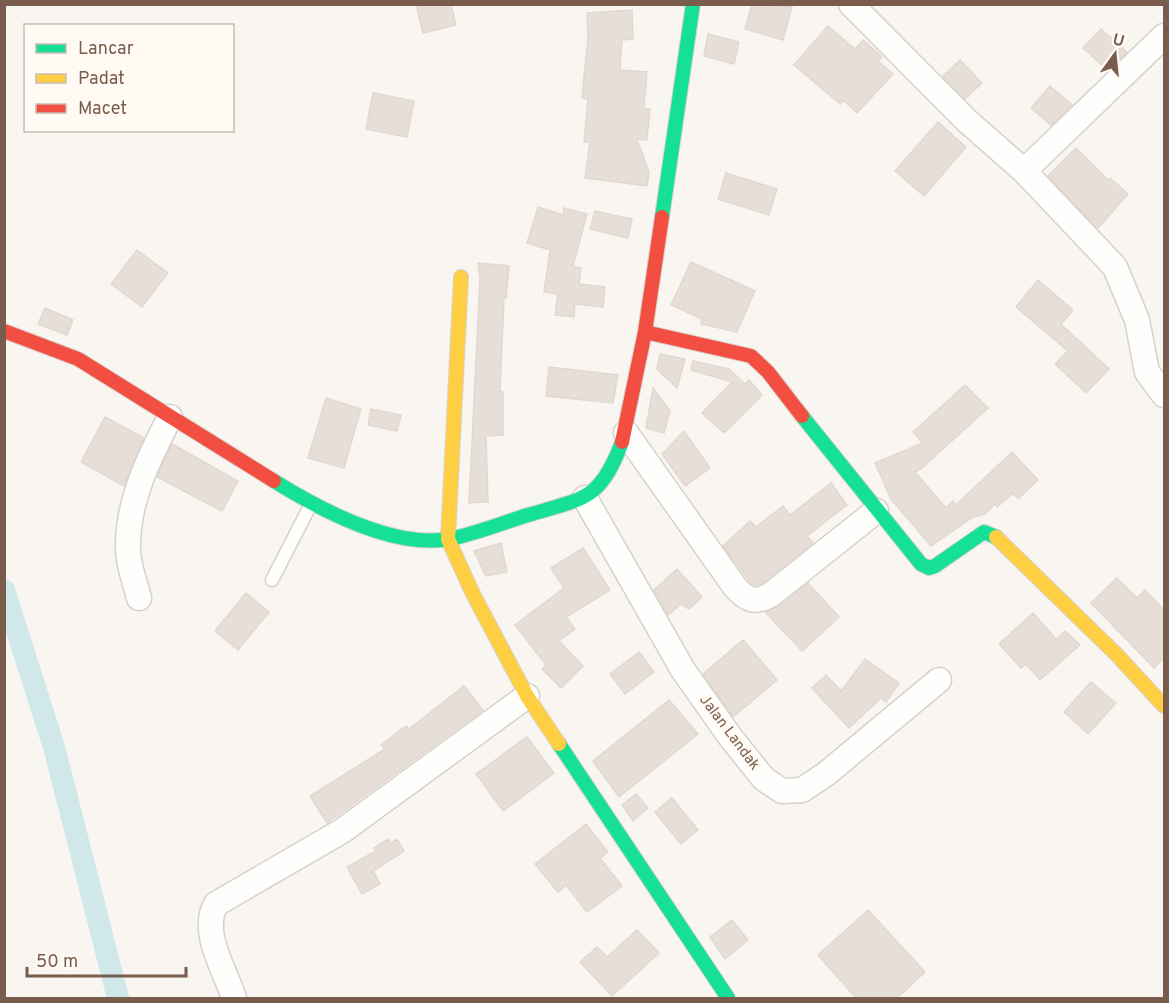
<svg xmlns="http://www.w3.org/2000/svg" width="1169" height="1003" font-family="Overpass,sans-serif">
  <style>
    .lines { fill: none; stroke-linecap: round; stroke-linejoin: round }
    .canal { stroke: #d0e8ea; stroke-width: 22 }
    .building { fill: #e6ded7; stroke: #e2d8d2; stroke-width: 1.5 }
    .lane-casing { stroke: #d7d1cb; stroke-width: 15 }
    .street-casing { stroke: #d7d1cb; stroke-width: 27 }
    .fast-casing { stroke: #d9d2cb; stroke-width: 16 }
    .slow-casing { stroke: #d9d2cb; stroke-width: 16 }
    .jam-casing { stroke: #d9d2cb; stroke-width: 16 }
    .lane { stroke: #fefefd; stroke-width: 12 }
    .street { stroke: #fefefd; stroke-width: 24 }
    .fast { stroke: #16e098; stroke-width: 14 }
    .slow { stroke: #ffcf43; stroke-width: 14 }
    .jam { stroke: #f24e42; stroke-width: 14 }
    .labels { text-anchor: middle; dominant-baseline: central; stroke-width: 6; stroke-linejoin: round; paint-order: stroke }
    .street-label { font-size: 15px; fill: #7a5c4d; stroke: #fffaf3 }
  </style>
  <rect width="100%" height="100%" fill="#f9f5f0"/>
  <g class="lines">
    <!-- canal -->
    <path class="canal" d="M4,590L54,747L118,998"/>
  </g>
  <!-- building -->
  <path class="building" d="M416,4H451L456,25L423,33Z
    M752,4L792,7L783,40L745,29Z
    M632,10L633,39L622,40L620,70L647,72L644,108L650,109L647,140L637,139L649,172L647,186L585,178L590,142H584L588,99L582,98L588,37L587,13Z
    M828,26L855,49L863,40L882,57L878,61L893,74L857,113L843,100L840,104L794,65Z
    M1101,29L1127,52L1108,70L1083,48Z
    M708,34L739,42L734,64L704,56Z
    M960,60L982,83L965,99L943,76Z
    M1050,86L1072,105L1051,125L1031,108Z
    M373,93L414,101L407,137L366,129Z
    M938,122L966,147L924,196L895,171Z
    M1076,148L1108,180L1110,178L1128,194L1098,228L1048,176Z
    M726,173L777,189L769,215L718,199Z
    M538,207L563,215L564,208L587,214L573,266L581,268L579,284L605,287L603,307L575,304L574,317L555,315L558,294L544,292L550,250L527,243Z
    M595,211L632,219L628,238L590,229Z
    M137,250L168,273L142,307L111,284Z
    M691,262L755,291L737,332L701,324L702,319L671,305Z
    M478,263L509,266L506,298H504L500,392H503V435L486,436L488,502L469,503L480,278Z
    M1038,280L1073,310L1061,324L1109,369L1086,393L1055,364L1068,351L1016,307Z
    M45,308L73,320L67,335L38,324Z
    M660,354L685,359L677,388L657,369Z
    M693,361L729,369L745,384L749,380L762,395L724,433L702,413L732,382L691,370Z
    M549,367L618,375L613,403L546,396Z
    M965,385L988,408L921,469L915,472L946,508L953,501L956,505L1012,452L1038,480L1018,499L1013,493L997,507L995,504L985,514L973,517L931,546L891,499L875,463L923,443L913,432Z
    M653,388L670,411L664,433L646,428Z
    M326,398L361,409L344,468L308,458Z
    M371,409L401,415L397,431L368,425Z
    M105,417L144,438L124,486L81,462Z
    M684,431L710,468L685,486L662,454Z
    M172,444L238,481L222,511L157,477Z
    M831,483L847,505L807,536L813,543L765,581L758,585L752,584L723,546L750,521L756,527L783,506L790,515Z
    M501,543L507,572L486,576L474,551Z
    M583,548L610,590L566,617L575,629L559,641L583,666L561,688L542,669L546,665L515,625L564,588L551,568Z
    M677,569L702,597L689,609L681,604L668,615L654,590Z
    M1117,578L1137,598L1145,590L1164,610V658L1154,668L1091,603Z
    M808,583L839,617L802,651L765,612L781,605Z
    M246,593L269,612L238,650L215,631Z
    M1033,613L1056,639L1065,631L1080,645L1040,680L1026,664L1021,668L999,644Z
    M743,640L777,680L733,717L703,674Z
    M639,652L654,672L625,694L610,674Z
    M865,659L899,683L886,702L881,698L849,728L812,688L826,675L841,691Z
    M1091,682L1116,703L1088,734L1064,712Z
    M464,686L483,710L327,823L310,796L385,749L381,745L406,726L409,729Z
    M669,700L698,734L619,797L593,761Z
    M527,737L554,773L503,811L476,774Z
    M636,794L648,808L633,821L622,805Z
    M672,798L698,830L681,844L655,812Z
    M586,824L608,852L600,858L622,886L587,912L566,885L558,892L535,864Z
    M388,839L391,843L397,839L404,851L373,871L380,884L362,894L347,867L376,851L374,848Z
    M868,910L925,972L896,999H857L818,955Z
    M732,920L748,940L725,959L710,937Z
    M637,930L659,953L612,996L580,962L597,947L607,957Z"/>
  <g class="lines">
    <defs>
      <path id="lane" d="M272,580L310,506"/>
      <path id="street" d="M851,4L966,120L1024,171L1115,267L1137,320L1147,372L1164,395
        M1024,171L1164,36
        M626,433L735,587C747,601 757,604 773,593L876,511
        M585,498L683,670L731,738L764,779L782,791L802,790L826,774L939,680
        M139,598C135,582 128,565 128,549C127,501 149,458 170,417
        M234,998C225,970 200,932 216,904L342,831L527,696"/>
      <path id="fast" d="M662,217L693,4
        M802,416L921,564L929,568L935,566L984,532L996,537
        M274,481C319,509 394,549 449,539C475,534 502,523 528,515C584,498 600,501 622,442
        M559,744L728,998"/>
      <path id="slow" d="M461,277L448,539L473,594L527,696L559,744
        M996,537L1117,655L1164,706"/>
      <path id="jam" d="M4,331L78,359L274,481
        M645,332L751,356L768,372L802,416
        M622,442L645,332L662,217"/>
    </defs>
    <!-- lane casing -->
    <use href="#lane" class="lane-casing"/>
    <!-- street casing -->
    <use href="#street" class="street-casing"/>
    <!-- fast casing -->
    <use href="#fast" class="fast-casing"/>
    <!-- slow casing -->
    <use href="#slow" class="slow-casing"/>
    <!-- jam casing -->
    <use href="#jam" class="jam-casing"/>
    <!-- lane -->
    <use href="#lane" class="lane"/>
    <!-- street -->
    <use href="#street" class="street"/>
    <!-- fast -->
    <use href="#fast" class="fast"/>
    <!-- slow -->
    <use href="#slow" class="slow"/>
    <!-- jam -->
    <use href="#jam" class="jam"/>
  </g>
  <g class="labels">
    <!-- street labels -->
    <g class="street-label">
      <text transform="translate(729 733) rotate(53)">Jalan Landak</text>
    </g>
  </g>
  <!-- border -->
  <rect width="1169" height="1003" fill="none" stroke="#7a5c4d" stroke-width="12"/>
  <!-- legend -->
  <rect x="24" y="24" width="210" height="108" fill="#fffaf3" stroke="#cabbb1" stroke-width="1.5"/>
  <rect x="36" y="44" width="30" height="9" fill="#16e098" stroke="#cabbb1" stroke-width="1.5"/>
  <text x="78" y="54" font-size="18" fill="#7a5c4d">Lancar</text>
  <rect x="36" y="74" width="30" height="9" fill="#ffcf43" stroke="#cabbb1" stroke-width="1.5"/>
  <text x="78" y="84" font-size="18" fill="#7a5c4d">Padat</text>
  <rect x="36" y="104" width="30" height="9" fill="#f24e42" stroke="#cabbb1" stroke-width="1.5"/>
  <text x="78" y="114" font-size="18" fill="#7a5c4d">Macet</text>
  <!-- north arrow -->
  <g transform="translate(1115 54) rotate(15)" stroke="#fffaf3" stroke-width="4.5" paint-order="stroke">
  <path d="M0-4.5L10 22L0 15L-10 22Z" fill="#7a5c4d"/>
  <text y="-9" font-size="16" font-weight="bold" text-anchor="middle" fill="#7a5c4d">U</text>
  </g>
  <!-- scale -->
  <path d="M27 967v9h159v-9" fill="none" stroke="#7a5c4d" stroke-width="3"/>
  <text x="36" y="967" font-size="18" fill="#7a5c4d" stroke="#fffaf3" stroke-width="4.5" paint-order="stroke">50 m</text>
</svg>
